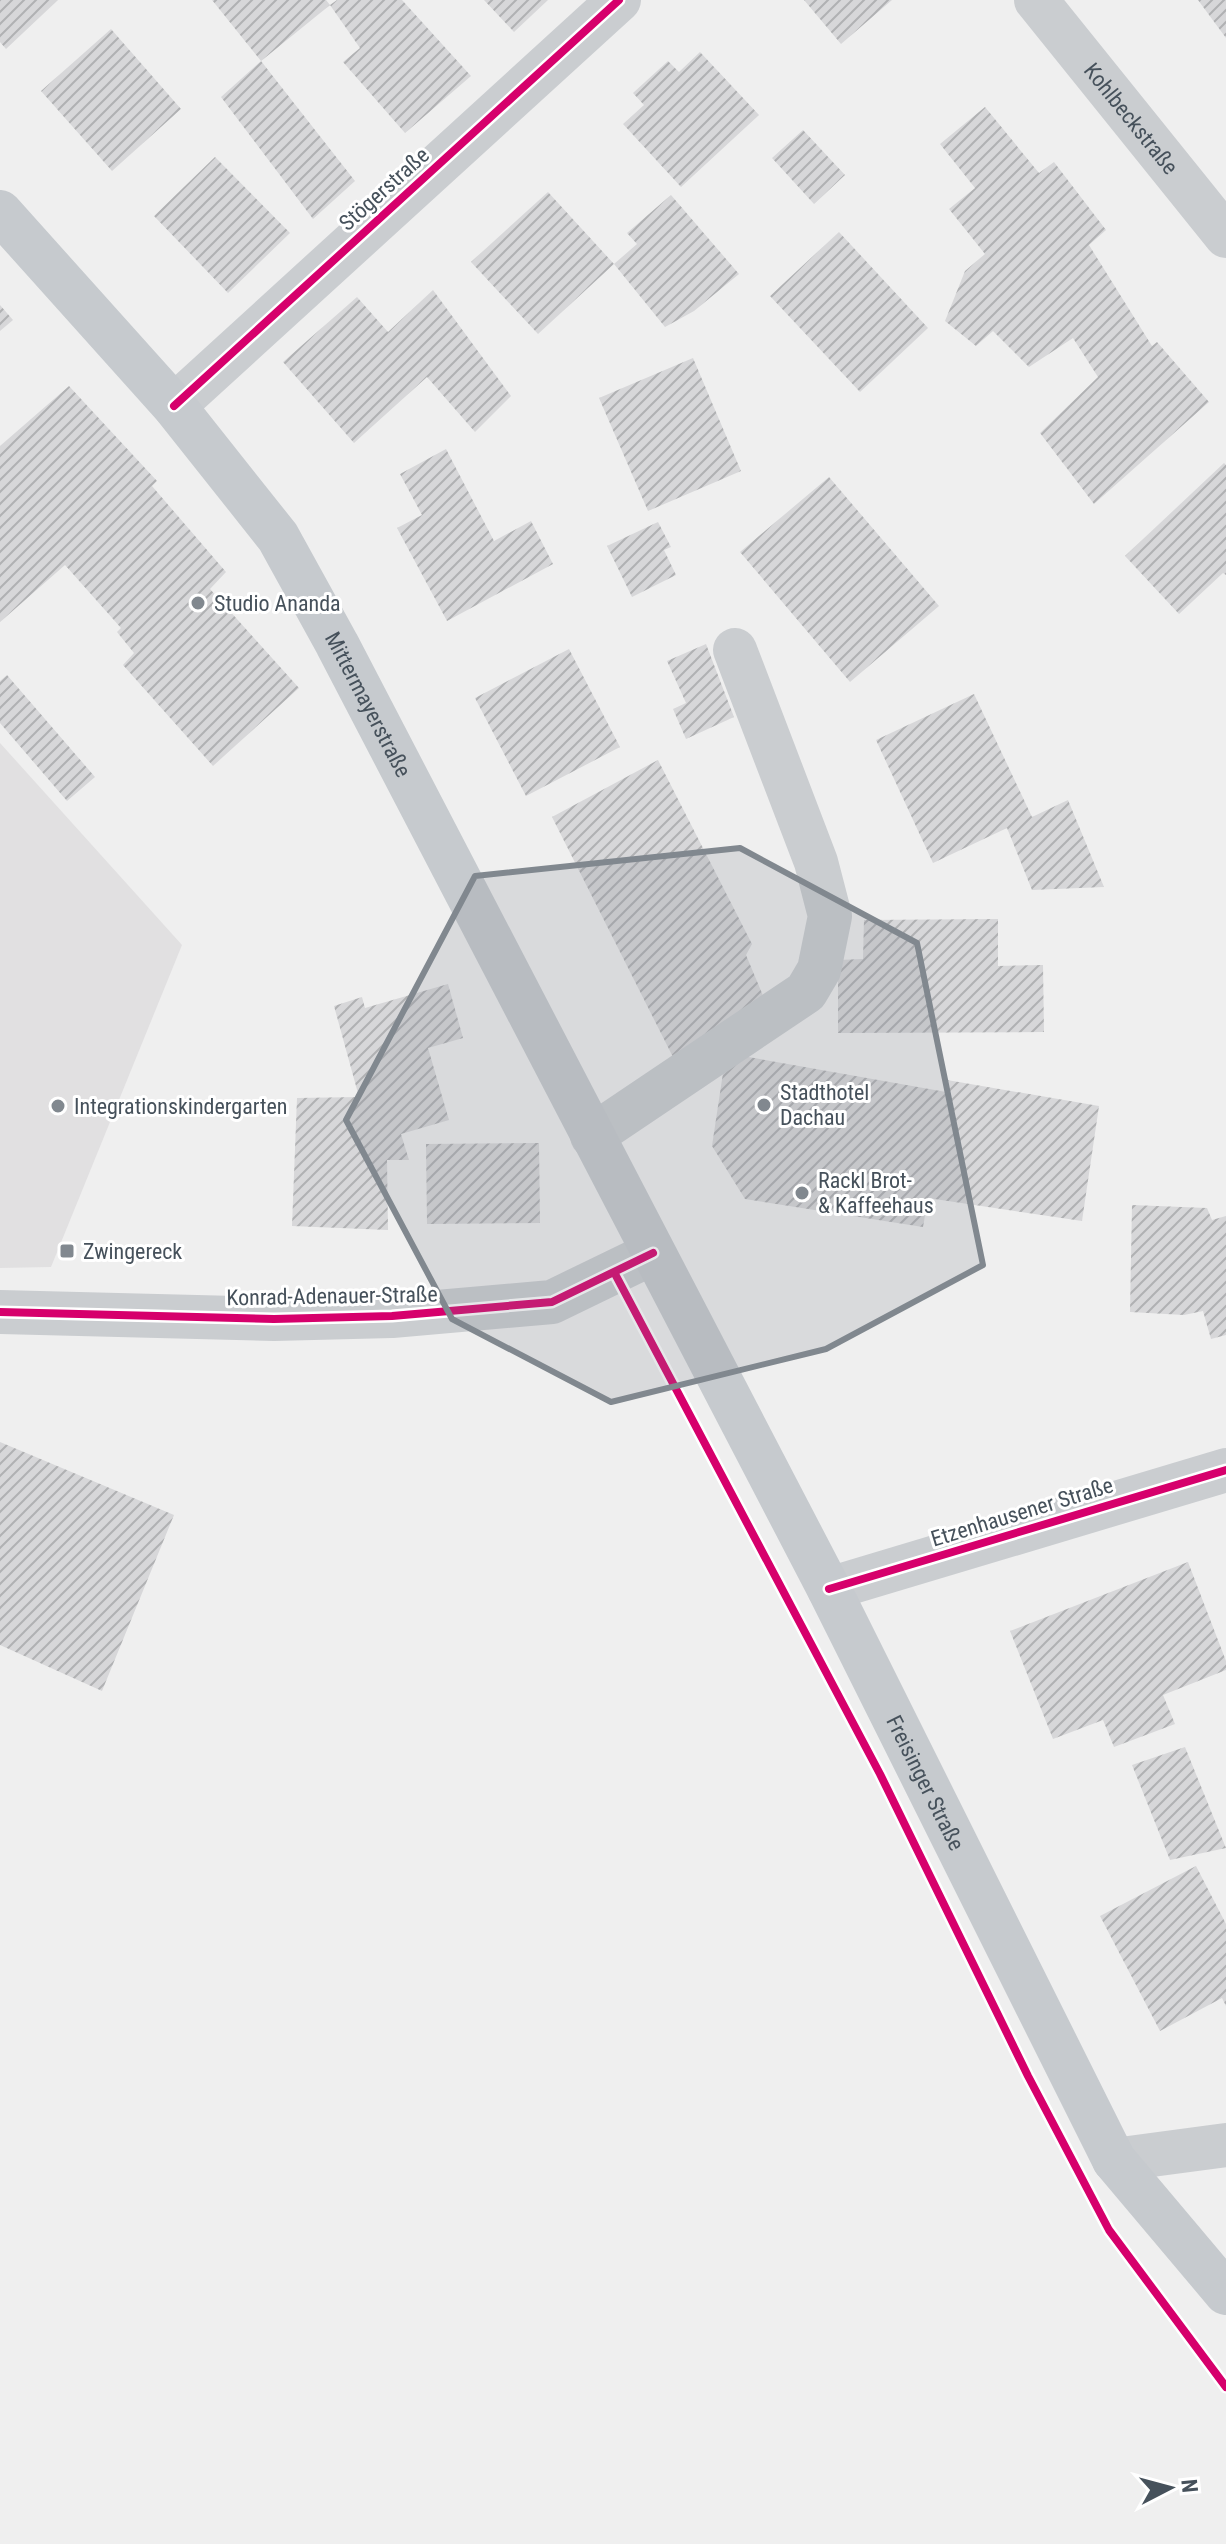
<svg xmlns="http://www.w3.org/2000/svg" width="1226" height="2544" font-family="'Roboto Condensed',sans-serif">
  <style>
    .education { fill: #e1e0e1 }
    .building { fill: url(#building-hatch) }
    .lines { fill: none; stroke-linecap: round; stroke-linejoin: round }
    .minor { stroke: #cacdd0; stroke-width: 44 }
    .major { stroke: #c6cace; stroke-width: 44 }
    .cycleway-casing { stroke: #fff; stroke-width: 13 }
    .cycleway { stroke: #d6006c; stroke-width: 8 }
    .marked { fill: #81888f; fill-opacity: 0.2; stroke: #81888f; stroke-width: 6; stroke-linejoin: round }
    .poi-dot { fill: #81888f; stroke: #fff; stroke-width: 3 }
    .labels { text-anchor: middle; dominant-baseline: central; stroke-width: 6; stroke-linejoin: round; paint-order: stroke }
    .street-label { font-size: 22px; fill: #46515b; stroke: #fff }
    .poi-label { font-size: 22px; fill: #46515b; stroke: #fff; text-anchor: start }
  </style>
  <defs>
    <pattern id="building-hatch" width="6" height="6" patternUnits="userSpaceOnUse" patternTransform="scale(2)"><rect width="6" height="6" fill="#d7d7d9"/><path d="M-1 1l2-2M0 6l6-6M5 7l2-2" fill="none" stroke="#b0b1b3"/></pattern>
  </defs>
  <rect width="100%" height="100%" fill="#efefef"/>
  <!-- education -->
  <path class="education" d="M0,743L182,945L51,1267L0,1268Z"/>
  <!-- building -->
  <path class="building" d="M0,0H58L6,49L0,42Z
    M212,0H326L330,5L261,61Z
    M337,0H402L471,76L405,133L343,62L360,48L330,5Z
    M484,0H548L514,32Z
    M804,0H892L841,44Z
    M1198,0H1226V38Z
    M111,29L181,109L112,171L41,91Z
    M700,52L759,115L681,187L623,124L644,105L633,93L668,61L679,72Z
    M261,61L355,181L313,219L221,97Z
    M985,107L1039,173L1054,162L1106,230L1089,245L1152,346L1157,342L1209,402L1094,504L1040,433L1098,377L1073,338L1029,367L993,331L976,346L945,321L965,271L985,254L949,209L975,188L940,144Z
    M803,130L845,175L814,204L772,158Z
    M215,157L290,233L228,293L154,216Z
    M548,192L614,264L538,334L471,262Z
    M671,195L739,274L694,311L665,327L614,264L637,244L627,233Z
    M839,232L928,328L860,392L770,296Z
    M433,290L511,396L475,432L427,377L354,443L283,362L357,297L388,332Z
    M0,305L13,320L0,331Z
    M693,358L741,471L648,511L599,398Z
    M69,386L157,481L152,486L226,572L210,589L299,688L213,766L123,665L134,653L117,632L121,628L65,565L0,622V446Z
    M446,449L494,541L531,521L553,564L447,621L397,528L422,515L400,474Z
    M1224,463L1226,465V575L1223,573L1179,614L1125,556Z
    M829,477L939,606L850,682L740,552Z
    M658,522L671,547L664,550L676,575L632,597L607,546Z
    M706,644L734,717L686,739L673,709L686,703L667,661Z
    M569,649L620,747L526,796L475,698Z
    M7,675L95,777L67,801L0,723V681Z
    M974,694L1032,817L1068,800L1104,887L1032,890L1007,828L933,863L876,740Z
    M658,760L752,944L746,955L769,1010L676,1063L552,817Z
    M998,919V966L1043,965L1044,1032L838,1033V960L863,959L864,920Z
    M448,984L463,1038L428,1048L449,1120L401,1134L409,1160H387L388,1230L292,1226L297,1098L359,1097L334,1006L362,997L365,1008Z
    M726,1053L946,1092L947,1080L1099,1106L1082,1221L928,1198L923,1227L745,1199L712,1146Z
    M539,1143L540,1223L427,1224L426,1144Z
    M1132,1205L1207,1208L1212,1220L1226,1216V1335L1211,1339L1203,1311L1184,1315L1130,1312Z
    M0,1442L174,1515L102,1691L0,1645Z
    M1188,1562L1226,1661V1670L1163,1695L1175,1724L1114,1747L1103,1720L1053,1739L1010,1631Z
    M1185,1747L1226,1848L1170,1860L1132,1765Z
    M1196,1866L1226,1924V2006L1222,1998L1160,2031L1100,1916Z"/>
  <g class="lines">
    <!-- minor -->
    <g class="minor">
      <path id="s1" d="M1036,0L1226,236"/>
      <path d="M174,406L619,0"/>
      <path d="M592,1136L806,992L819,970L830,916L816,862L735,650"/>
      <path d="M0,1312L274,1319L392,1316L552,1302L653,1253"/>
      <path d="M829,1589L1226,1470"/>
      <path d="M1114,2160L1226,2145"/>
    </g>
    <!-- major -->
    <path class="major" id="s2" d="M0,212L174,406L278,537L337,644L829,1589L1114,2160L1226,2293"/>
    <defs>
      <path id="cycleway" d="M174,406L619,0
        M614,1272L880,1774L1028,2076L1109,2230L1226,2387
        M0,1312L274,1319L392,1316L552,1302L653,1253
        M829,1589L1226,1470"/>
    </defs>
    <!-- cycleway casing -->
    <use href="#cycleway" class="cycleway-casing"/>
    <!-- cycleway -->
    <use href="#cycleway" class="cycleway"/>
  </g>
  <!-- marked area -->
  <path class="marked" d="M740,848L917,943L983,1265L826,1349L611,1402L452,1319L346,1120L475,876Z"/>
  <!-- markers -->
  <g class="poi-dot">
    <circle cx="198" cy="603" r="8"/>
    <circle cx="764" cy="1105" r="8"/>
    <circle cx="58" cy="1106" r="8"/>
    <circle cx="802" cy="1193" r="8"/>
    <rect x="59" y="1243" width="16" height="16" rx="4"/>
  </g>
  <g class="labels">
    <!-- street labels -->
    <g class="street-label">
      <text stroke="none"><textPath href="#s1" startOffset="152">Kohlbeckstraße</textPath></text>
      <text transform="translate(384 189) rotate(-42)">Stögerstraße</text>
      <text stroke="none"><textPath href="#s2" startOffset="618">Mittermayerstraße</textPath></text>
      <text transform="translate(332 1296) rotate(-1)">Konrad-Adenauer-Straße</text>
      <text transform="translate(1022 1512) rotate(-17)">Etzenhausener Straße</text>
      <text stroke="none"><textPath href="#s2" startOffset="1832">Freisinger Straße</textPath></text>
    </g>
    <!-- poi labels -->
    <g class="poi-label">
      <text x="214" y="603">Studio Ananda</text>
      <text x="780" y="1092">Stadthotel<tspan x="780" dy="25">Dachau</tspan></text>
      <text x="74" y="1106">Integrationskindergarten</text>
      <text x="818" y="1180">Rackl Brot-<tspan x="818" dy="25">&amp; Kaffeehaus</tspan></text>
      <text x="83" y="1251">Zwingereck</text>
    </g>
  </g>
  <!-- north arrow -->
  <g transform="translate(1170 2488) rotate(84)" stroke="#ffffff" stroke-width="6" paint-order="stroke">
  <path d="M0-6L14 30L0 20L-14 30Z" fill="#46515b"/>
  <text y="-12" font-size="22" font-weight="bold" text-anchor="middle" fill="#46515b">N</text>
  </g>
</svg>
